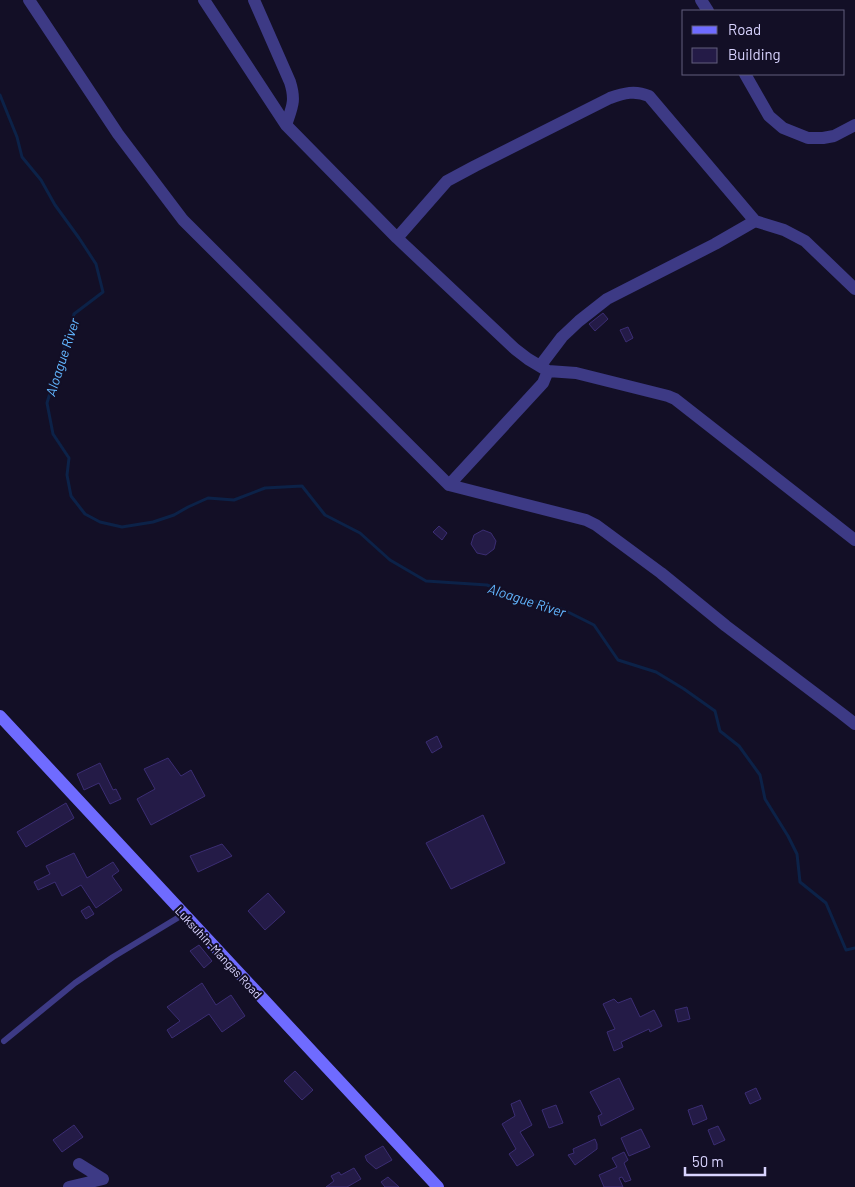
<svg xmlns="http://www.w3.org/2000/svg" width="855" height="1187" font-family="Barlow,sans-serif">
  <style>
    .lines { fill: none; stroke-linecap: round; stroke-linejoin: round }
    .stream { stroke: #0c2248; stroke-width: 3 }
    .building { fill: #241b47; stroke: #3b2d73 }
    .lane { stroke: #3d3a85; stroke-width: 6 }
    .street { stroke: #3d3a85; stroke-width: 12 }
    .secondary { stroke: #6f6bff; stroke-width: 12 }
    .labels { text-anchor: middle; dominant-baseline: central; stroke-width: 4; stroke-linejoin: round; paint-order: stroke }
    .street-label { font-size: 12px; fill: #d9d4ff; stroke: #130f26 }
    .water-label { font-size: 14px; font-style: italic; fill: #62b6ff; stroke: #130f26 }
  </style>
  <rect width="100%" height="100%" fill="#130f26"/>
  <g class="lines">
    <!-- stream -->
    <path class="stream" d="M0,95L17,137L22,157L41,180L55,205L79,238L96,264L103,292L74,314L69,335L53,383L47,403L53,434L69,458L67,475L71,496L85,514L100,522L122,527L153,522L174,515L188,507L208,498L234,500L265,488L302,486L325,515L360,533L390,560L426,581L487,585L509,594L564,610L594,625L618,660L656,672L684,689L715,711L720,731L739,746L760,775L765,799L788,836L797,854L800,882L826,903L846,950L855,948"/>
  </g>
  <!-- building -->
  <path class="building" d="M603,313L608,319L595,331L589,324Z
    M628,327L633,338L626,342L620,330Z
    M439,526L447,533L442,540L433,532Z
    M483,530L491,533L496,541L494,549L486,555L477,553L471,544L474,535Z
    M437,736L442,747L432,753L426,742Z
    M168,758L181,776L191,770L205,796L151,825L137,799L155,789L144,769Z
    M100,763L113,790L116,789L121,799L110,804L99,783L84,790L77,774Z
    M66,803L74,818L26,847L17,832Z
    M483,815L505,863L451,889L426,843Z
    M222,844L232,856L198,872L190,856Z
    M74,853L87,878L113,862L119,871L112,876L122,890L96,908L81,885L62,896L55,882L38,890L34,882L50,874L46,866Z
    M268,893L285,912L265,930L248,911Z
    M89,906L94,914L86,919L81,911Z
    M199,945L212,961L204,968L190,951Z
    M202,983L216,1005L231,995L245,1016L222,1032L209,1014L172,1038L167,1030L180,1021L167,1007Z
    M631,998L640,1017L654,1010L662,1026L650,1032L649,1029L621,1042L623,1047L614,1051L607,1032L615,1029L603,1004L614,999L618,1003Z
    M687,1007L690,1019L678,1022L675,1010Z
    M295,1071L313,1090L302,1100L284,1081Z
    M619,1078L634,1109L601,1126L598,1116L602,1114L590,1092Z
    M756,1088L761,1099L750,1104L745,1093Z
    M520,1100L532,1125L520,1132L534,1155L517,1166L509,1154L516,1149L502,1124L515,1116L511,1104Z
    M556,1105L563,1123L549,1128L542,1110Z
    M702,1105L707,1119L693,1125L688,1110Z
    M74,1125L83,1137L62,1152L53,1140Z
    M718,1126L725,1140L714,1145L708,1130Z
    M641,1129L650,1147L629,1156L621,1138Z
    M595,1139L597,1144V1149L575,1165L568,1155L574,1153L573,1149Z
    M383,1146L392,1160L376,1169L367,1161L365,1156Z
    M624,1152L628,1160L624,1163L631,1180L625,1182L622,1177L619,1178L623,1187H604L599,1175L617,1167L612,1158Z
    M354,1168L361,1179L347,1187H326L334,1181L331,1176L339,1172L341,1175Z
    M388,1177L399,1187H385L381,1182Z"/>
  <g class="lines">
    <!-- lane -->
    <path class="lane" d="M4,1041L75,983L113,957L184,914"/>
    <!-- street -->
    <path class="street" d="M29,0L118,134L183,220L449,485L586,520L596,525L661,573L726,626L841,713L855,724
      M204,0L286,125L397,238L515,349L528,359L548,371L576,373L668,396L675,399L855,540
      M254,0L290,82C296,101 292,107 286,125
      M701,0L708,11
      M745,74L769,116L783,128L808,138H823L834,136L855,125
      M397,238L447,181L475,166L610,98C624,93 635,90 649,96L755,221L784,230L805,241L855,289
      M540,366L562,337L579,321L607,299L715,244L755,221
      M449,485L543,383L548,371
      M69,1187L103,1179L79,1164"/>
    <!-- secondary -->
    <path class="secondary" d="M0,716L438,1187"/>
  </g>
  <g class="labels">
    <!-- street labels -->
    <g class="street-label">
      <text transform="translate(219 952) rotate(47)">Luksuhin-Mangas Road</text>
    </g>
    <!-- water labels -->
    <g class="water-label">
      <text transform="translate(62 357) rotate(-72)">Aloague River</text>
      <text transform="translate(527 600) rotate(18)">Aloague River</text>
    </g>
  </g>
  <!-- legend -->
  <rect x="682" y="10" width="162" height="65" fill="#130f26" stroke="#625e7d"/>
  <rect x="692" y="26" width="25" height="8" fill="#6f6bff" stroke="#625e7d"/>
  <text x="728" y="35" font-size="15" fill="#d9d4ff">Road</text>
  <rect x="692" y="48" width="25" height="15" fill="#241b47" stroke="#625e7d"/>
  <text x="728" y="60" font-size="15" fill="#d9d4ff">Building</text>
  <!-- scale -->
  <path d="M685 1167v8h80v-8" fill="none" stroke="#d9d4ff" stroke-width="2.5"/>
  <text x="692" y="1167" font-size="15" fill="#d9d4ff" stroke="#130f26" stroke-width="4" paint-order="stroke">50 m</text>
</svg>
